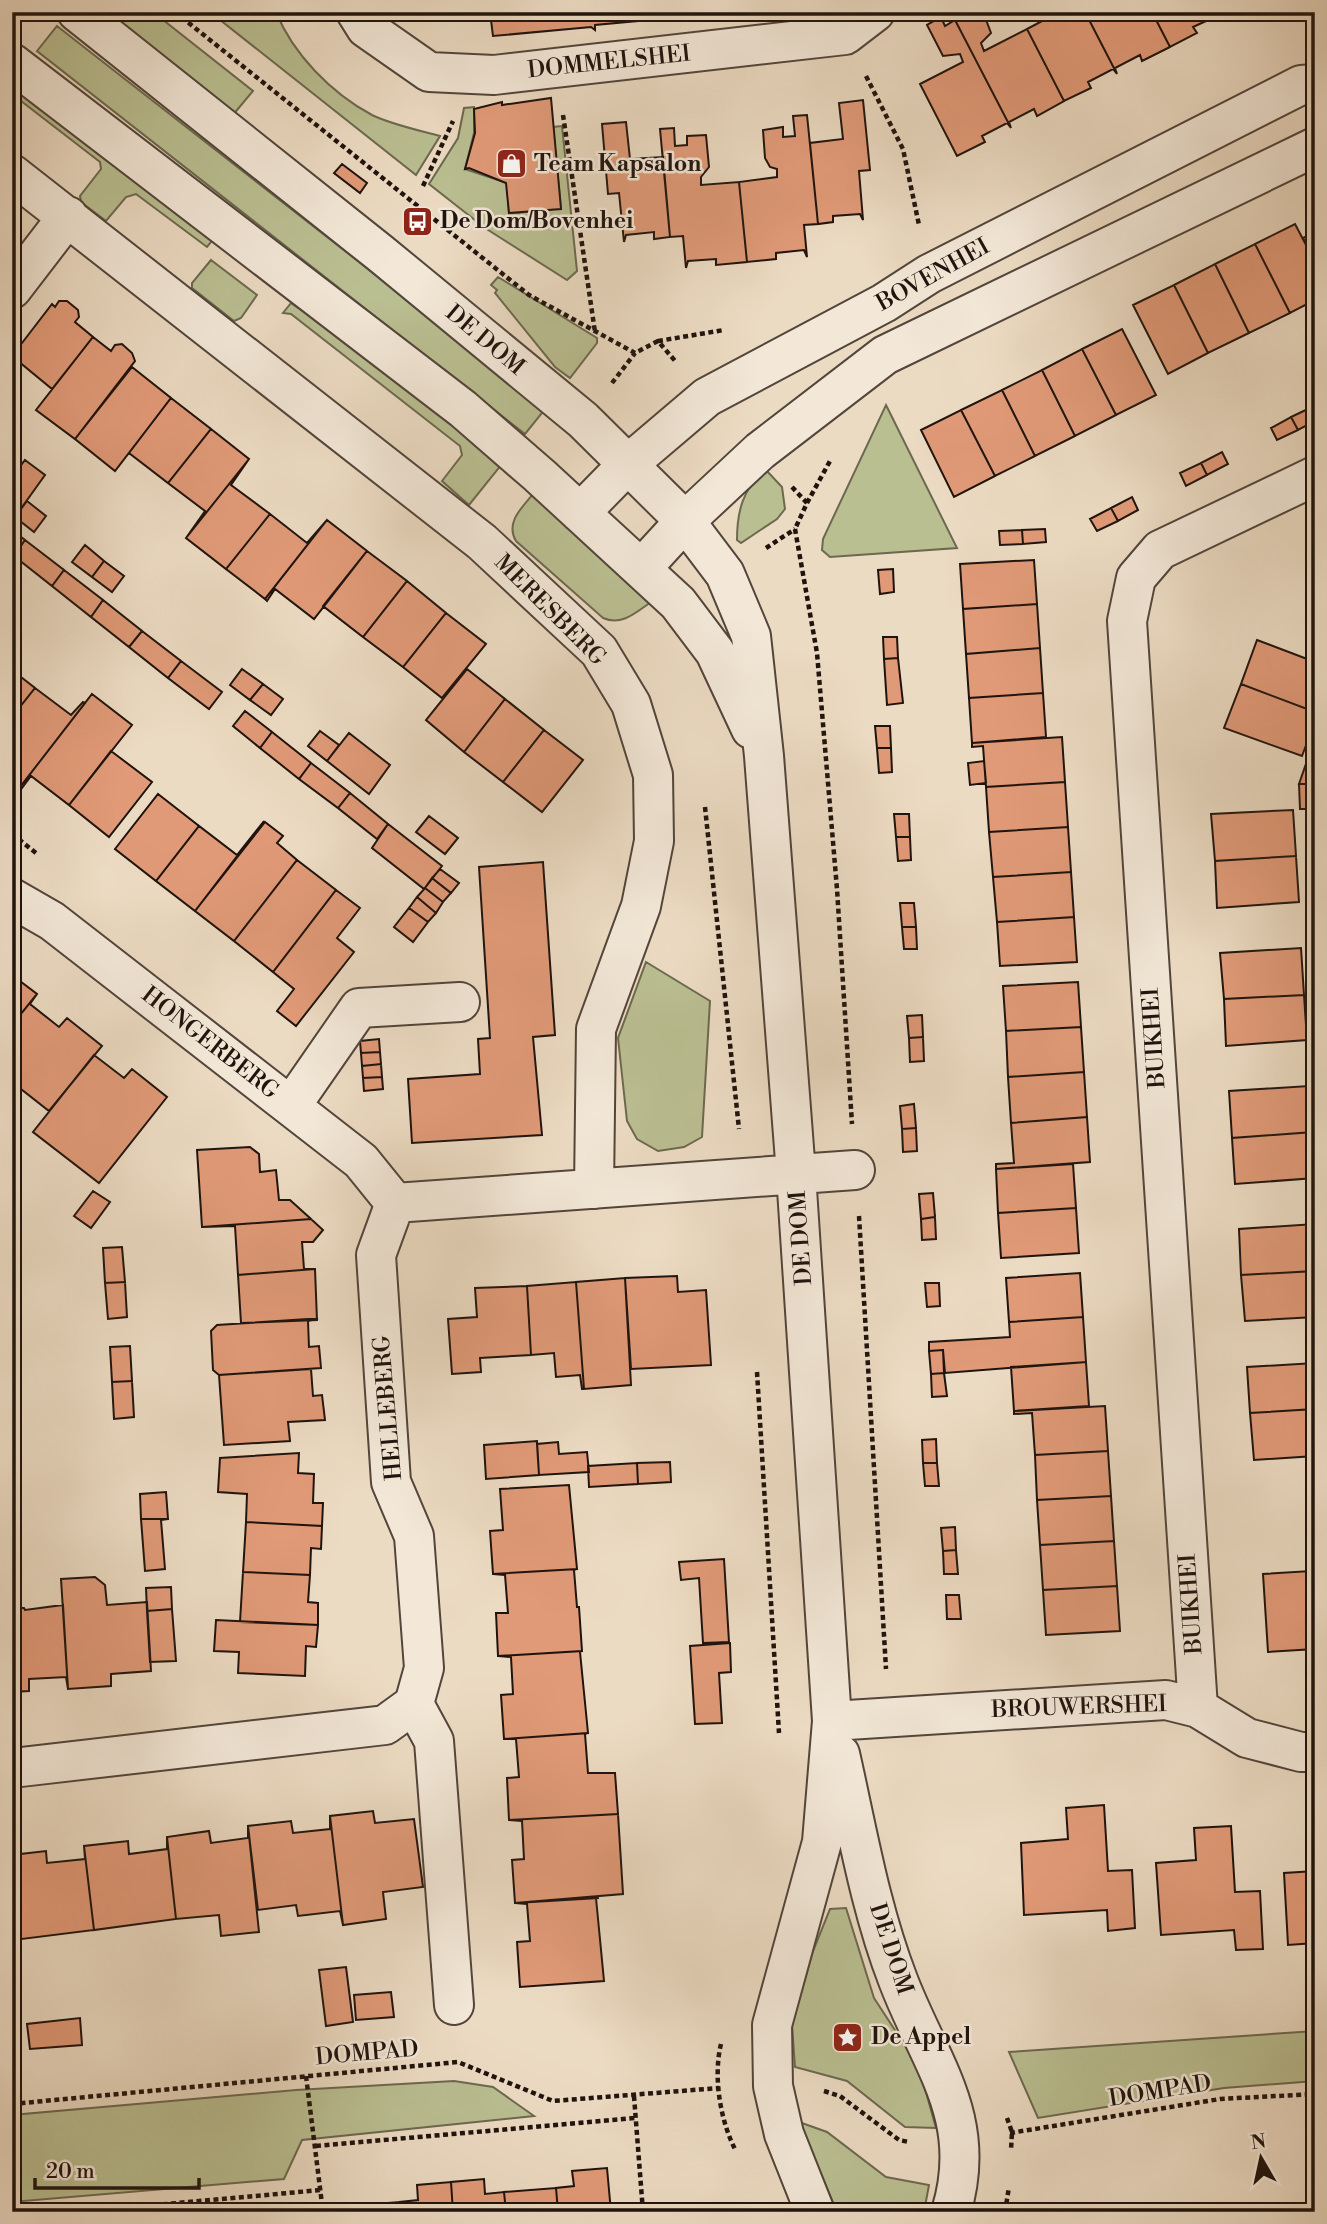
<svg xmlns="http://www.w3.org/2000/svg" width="1327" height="2224" font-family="'Libre Bodoni',serif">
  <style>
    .green { fill: #babf92; stroke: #6c6950; stroke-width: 2 }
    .building { fill: #e19a78; stroke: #1f130e; stroke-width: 2 }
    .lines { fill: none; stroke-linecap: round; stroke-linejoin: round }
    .minor-casing { stroke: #52453b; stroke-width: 42 }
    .path { stroke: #1f130e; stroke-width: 4.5; stroke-dasharray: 5 3.5; stroke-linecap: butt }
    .minor { stroke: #f3e8d8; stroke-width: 38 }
    .labels { text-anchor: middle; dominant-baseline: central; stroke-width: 5; stroke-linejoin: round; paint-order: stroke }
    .street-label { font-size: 23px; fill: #1f130e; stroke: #f3e8d8 }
    .poi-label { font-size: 23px; font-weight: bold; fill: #1f130e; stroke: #f3e8d8; text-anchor: start }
  </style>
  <rect width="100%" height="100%" fill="#ecdbc3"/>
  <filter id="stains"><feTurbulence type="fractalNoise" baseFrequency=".00286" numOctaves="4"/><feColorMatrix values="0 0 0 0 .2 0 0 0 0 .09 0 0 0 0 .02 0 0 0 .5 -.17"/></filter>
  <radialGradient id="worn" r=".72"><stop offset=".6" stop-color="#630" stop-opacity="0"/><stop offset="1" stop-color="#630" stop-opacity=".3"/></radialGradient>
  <!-- green -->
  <path class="green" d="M101,12H153L253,91L232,116Z
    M210,12H276C293,54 331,93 372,115C393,125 418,130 440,136L416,175Z
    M57,26L546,408L525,434L37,51Z
    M12,81L206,236L212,241L207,247L136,194L126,197L106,221L81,202L80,196L101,169L100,162L12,94Z
    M474,107V133L465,169L507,183L509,214L561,208L553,127L562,126L577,271L567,280L485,228L429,184L458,138L464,108Z
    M211,260L257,295L241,318L234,321L192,288V283Z
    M498,277L597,338V343L570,378L555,367L495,293L497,290L491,285Z
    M291,303L297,307L299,304L502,464L469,505L442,481L462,455L460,446L291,314L283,313Z
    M886,405L957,548L830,557L822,550L823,539Z
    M765,469L782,487L785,509L777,519L741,543L737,540C737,510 743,490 765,469Z
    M537,489L651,602C635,613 622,626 603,618L516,541C504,521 525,505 537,489Z
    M646,962L710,1001L702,1137L684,1147L658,1151L637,1139L627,1121L618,1038Z
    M846,1908L874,1998L919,2067L936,2128L905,2127L847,2081L795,2067L792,2025L813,1951L830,1909Z
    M1315,2031V2081L1224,2088L1038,2118L1009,2052Z
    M454,2081L493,2087L534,2116L302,2140L284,2179L12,2202V2115L296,2090Z
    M799,2122L827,2132L886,2177L929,2185L924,2212H837Z"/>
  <!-- building -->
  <path class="building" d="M490,12H737L595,25V30L591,27L493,36Z
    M964,12H983L991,33L981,43L984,51L1027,29L1064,101L1037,116L1034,109L1009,122L1011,128L955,20L966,16Z
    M1059,12H1085L1117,74L1113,69L1088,82L1091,88L1064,101L1027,29Z
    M1085,12H1152L1170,47L1142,61L1140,55L1115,68L1117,74Z
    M1152,12H1219L1223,20L1219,15L1193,27L1197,33L1170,47Z
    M941,17L945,26L955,20L1011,128L1007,123L982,136L985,142L957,156L920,84L963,62L960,54L943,56L927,25Z
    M551,98L561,209L509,213L506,183L469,168L465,169L475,133L474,109L502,102V105Z
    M863,100L870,170L859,171L863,220L860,214L833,216V222L818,224L810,143L843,139L839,103Z
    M807,115L818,224L804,225L807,257L804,250L776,253V259L747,262L739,182L777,177V169L770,167L765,158L763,130L783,127V137L795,136L793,116Z
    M626,122L630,159L663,157L670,237L654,239V232L626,235L624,242L619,193L608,194L602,124Z
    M674,128L675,146L687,145V136L706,135L709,167L701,177V185L739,182L747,262L716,265V259L688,261L686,268L683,236L670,237L660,129Z
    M342,164L367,183L360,193L334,173Z
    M1295,224L1315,262V300L1290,313L1255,244Z
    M1315,232V262L1303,238Z
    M1255,244L1290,313L1249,333L1215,264Z
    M1215,264L1249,333L1208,353L1174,285Z
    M1174,285L1208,353L1168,374L1133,305Z
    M59,301H67L78,310L79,317L75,322L93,337L52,389L12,356L52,304L55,307Z
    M1122,329L1156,395L1116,415L1082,349Z
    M93,337L111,351L115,345L122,344L132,353L135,361L75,439L36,410Z
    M1082,349L1116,415L1075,436L1042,370Z
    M132,367L171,398L115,471L75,439Z
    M1042,370L1075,436L1035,456L1002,390Z
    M1002,390L1035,456L995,476L961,410Z
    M171,398L211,429L168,483L129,453Z
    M1312,407L1315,421L1298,430L1291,417Z
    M961,410L995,476L954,497L921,430Z
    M1291,417L1298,430L1277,440L1271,428Z
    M211,429L249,459L186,538L205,511L168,483Z
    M1222,452L1228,464L1207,475L1201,463Z
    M249,459L231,485L270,514L226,569L186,538Z
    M25,460L45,475L15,517L12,515V477Z
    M1201,463L1207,475L1186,486L1180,473Z
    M1132,497L1138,510L1118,521L1111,508Z
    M27,501L46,516L34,532L15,517Z
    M1111,508L1118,521L1097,531L1090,519Z
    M270,514L307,543L327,520L265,599L226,569Z
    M327,520L367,551L314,619L275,589L267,601L265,599Z
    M1045,529L1046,542L1023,544L1022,530Z
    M12,530L25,540L14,556L12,554Z
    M1022,530L1023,544L1000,545L999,531Z
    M25,540L64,570L52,586L14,556Z
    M85,545L104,561L92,577L72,562Z
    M367,551L407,581L363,637L323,606Z
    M1034,560L1037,604L963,609L960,564Z
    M104,561L124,576L112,592L92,577Z
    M893,569L894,592L880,594L878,570Z
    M64,570L103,600L91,617L52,586Z
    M407,581L446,613L403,667L363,637Z
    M103,600L142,631L129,647L91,617Z
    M1037,604L1040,648L966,654L963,609Z
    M446,613L486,644L442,698L403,667Z
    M142,631L181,661L168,678L129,647Z
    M883,637H897L898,658L884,659Z
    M1257,640L1315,662V712L1241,684Z
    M1040,648L1043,693L969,698L966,654Z
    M898,658L903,703L887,705L884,659Z
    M181,661L222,692L209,709L168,678Z
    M242,669L263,684L250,700L230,685Z
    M467,669L505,699L464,752L426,720Z
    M12,670L35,688L12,717Z
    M263,684L283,699L271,715L250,700Z
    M1241,684L1315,712V721L1302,756L1224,728Z
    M35,688L71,715L83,702L85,703L17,791L12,787V717Z
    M1043,693L1046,737L972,743L969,698Z
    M92,694L132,725L69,805L31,776L19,792L17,791Z
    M505,699L544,730L503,782L464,752Z
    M245,711L272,732L260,748L233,726Z
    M875,726H890L891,748H877Z
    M544,730L583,760L542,812L503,782Z
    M320,731L339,745L327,761L308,746Z
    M272,732L311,763L299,779L260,748Z
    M349,733L390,765L369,794L327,761Z
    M1062,737L1065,782L986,787L983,746L972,747V743Z
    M877,748H891L892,772L879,773Z
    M111,751L152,782L109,837L69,805Z
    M1308,758L1315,761V781L1313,784H1299Z
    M984,761L986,783L970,785L968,763Z
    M311,763L350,793L338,808L299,779Z
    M1065,782L1068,827L989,832L986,787Z
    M1299,784H1313L1315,809H1300Z
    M350,793L388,824L377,839L338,808Z
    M158,794L199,826L156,881L115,849Z
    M1293,810L1296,856L1215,861L1211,814Z
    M894,814H909L910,837H896Z
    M429,816L458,838L445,854L416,832Z
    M264,821L195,911L156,881L199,826L237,855Z
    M265,822L283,836L277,843L297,860L234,941L195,911Z
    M388,824L442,866L424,889L372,848Z
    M1068,827L1071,872L993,877L989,832Z
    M896,837H910L911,860L898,861Z
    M1296,856L1299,902L1217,908L1215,861Z
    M297,860L336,890L273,972L234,941Z
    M543,862L555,1035L533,1037L542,1135L412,1143L408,1079L480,1074L478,1039L490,1038L479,867Z
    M440,869L459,883L451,893L432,878Z
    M1071,872L1074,917L997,922L993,877Z
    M432,878L451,893L443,902L425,888Z
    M425,888L443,902L436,913L417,897Z
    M336,890L360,908L337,938L354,952L296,1026L277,1011L294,989L273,972Z
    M417,897L436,913L428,922L409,908Z
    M1306,900H1315V924H1308Z
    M900,903H914L916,927H902Z
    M409,908L428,922L413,942L394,927Z
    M1074,917L1077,962L1000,966L997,922Z
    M1308,924H1315V947H1309Z
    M902,927H916L917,949H904Z
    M1301,948L1304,995L1224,999L1220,953Z
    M12,975L37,994L12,1025Z
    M1078,982L1081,1027L1006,1031L1003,986Z
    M37,994L30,1004L59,1027L67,1018L102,1046L49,1111L12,1082V1025Z
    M1304,995L1307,1040L1226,1046L1224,999Z
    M922,1015L923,1037L909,1038L907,1016Z
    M1081,1027L1084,1072L1008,1077L1006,1031Z
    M923,1037L924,1061L910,1062L909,1038Z
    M379,1039L380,1052L361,1053L360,1041Z
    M380,1052L381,1064L362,1066L361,1053Z
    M94,1055L124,1078L132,1069L167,1097L99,1183L33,1132Z
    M381,1064L382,1077L363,1078L362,1066Z
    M1084,1072L1087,1117L1011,1123L1008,1077Z
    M382,1077L383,1089L364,1091L363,1078Z
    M1309,1086L1313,1132L1232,1138L1229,1091Z
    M914,1104L916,1128L902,1129L900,1106Z
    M1087,1117L1090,1162L996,1169V1164L1014,1163L1011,1123Z
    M916,1128L917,1151L903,1152L902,1129Z
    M1313,1132L1315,1178L1235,1184L1232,1138Z
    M250,1147L259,1154L260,1172L276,1170L279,1200H290L311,1219L202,1227L197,1150Z
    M1073,1164L1076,1208L998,1213L996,1169Z
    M93,1191L110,1202L91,1228L74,1216Z
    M933,1193L935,1217L921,1219L919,1194Z
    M1076,1208L1079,1253L1001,1258L998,1213Z
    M935,1217L936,1239L922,1240L921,1219Z
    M311,1219L323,1230L313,1242H302L304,1269H315L238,1275L235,1226L202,1227Z
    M1315,1224V1271L1241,1275L1239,1229Z
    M122,1247L125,1282L105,1283L103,1248Z
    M315,1269L317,1320L241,1323L238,1275Z
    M1315,1271V1317L1245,1321L1241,1275Z
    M1080,1273L1083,1317L1009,1322L1006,1278Z
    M677,1276L678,1292L706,1290L711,1365L631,1369L625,1278Z
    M625,1278L631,1385L584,1389L576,1282Z
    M125,1282L127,1317L108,1319L105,1283Z
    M576,1282L584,1389H582L580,1375L556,1377L554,1353L531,1355L527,1286Z
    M925,1283H939L940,1306L927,1307Z
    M527,1286L531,1355L480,1358L481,1372L452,1374L448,1319L477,1317L475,1288Z
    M1083,1317L1086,1362L945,1373L943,1350L929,1351V1342L1010,1337L1009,1322Z
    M308,1319H318L308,1321L309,1347L319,1346L321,1368L219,1375L213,1370L211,1331L217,1325Z
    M130,1346L132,1381L112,1382L110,1347Z
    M943,1350L944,1373L931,1374L929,1351Z
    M1086,1362L1089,1406L1014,1411L1011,1367Z
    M1315,1363V1409L1250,1413L1247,1367Z
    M311,1369L313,1396L322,1395L325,1420L288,1422L290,1441L224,1445L219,1375Z
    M944,1373L947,1396L932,1397L931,1374Z
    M132,1381L134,1417L114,1419L112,1382Z
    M1105,1406L1108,1451L1035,1455L1032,1413L1014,1414V1411Z
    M1315,1409V1456L1254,1460L1250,1413Z
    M936,1439L937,1463H923L922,1440Z
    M537,1441L539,1475L486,1479L484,1445Z
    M558,1442L559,1454L587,1452L589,1472L539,1475L537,1444Z
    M1108,1451L1111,1496L1037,1500L1035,1455Z
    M299,1453L298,1473L314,1474L313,1503H323L322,1526L246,1522L247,1494L218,1492L220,1458Z
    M670,1462L671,1482L638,1484L637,1463Z
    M637,1463L638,1484L589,1487L588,1466Z
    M923,1463H937L939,1486H925Z
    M569,1485L577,1569L493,1574L490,1531L503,1530L500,1489Z
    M166,1492L168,1519H141L140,1494Z
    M1111,1496L1114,1541L1040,1545L1037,1500Z
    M141,1519H168L161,1520L165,1569L145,1571Z
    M246,1522L322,1526L321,1549L311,1548L310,1575L243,1572Z
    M955,1527L956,1550L943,1551L941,1528Z
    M1114,1541L1117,1586L1043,1590L1040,1545Z
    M956,1550L958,1574H944L943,1551Z
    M724,1559L729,1642L703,1643L699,1578L681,1580L679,1562Z
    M577,1569L574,1570L577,1607H579L582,1651L498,1656L496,1613H508L505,1575L493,1574Z
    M1311,1571L1315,1649L1268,1652L1263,1574Z
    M243,1572L310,1575L308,1602L318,1603V1625L240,1622Z
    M95,1577L105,1585L107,1605L147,1602L151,1671L111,1674V1686L68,1689L61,1579Z
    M1117,1586L1120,1631L1046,1635L1043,1590Z
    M171,1587L172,1609L147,1611L146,1588Z
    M946,1595H959L961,1619H947Z
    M63,1605L68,1689L66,1677L29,1679V1691L12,1692V1608H24L25,1610Z
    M172,1609L176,1661L150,1662L147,1611Z
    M216,1620L318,1625L316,1647L306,1646L305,1676L238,1673L239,1652L214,1651Z
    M730,1643L731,1672L719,1673L722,1723L695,1724L690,1646Z
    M580,1652L588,1733L504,1739L501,1695L513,1694L511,1657L498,1656L582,1651Z
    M585,1734L588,1773H615L618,1814L509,1820L507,1778L519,1777L516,1739H504L588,1733Z
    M1104,1805L1108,1871L1132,1870L1135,1928L1108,1931L1107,1910L1024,1915L1021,1843L1068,1839L1066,1808Z
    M373,1811L375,1823L414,1819L423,1887L383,1892L386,1919L343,1925L330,1816Z
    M618,1814L623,1894L515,1903L512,1860L524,1859L522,1821L509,1820Z
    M330,1816L343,1925L340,1911L298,1916L296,1905L258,1910L248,1826L291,1821L293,1833L330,1829Z
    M248,1826L259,1932L221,1936L219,1915L176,1919L167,1837L209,1831L211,1843L248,1838Z
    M1231,1826L1235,1892L1260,1891L1263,1949L1236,1950L1234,1930L1161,1935L1156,1863L1196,1860L1194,1828Z
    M167,1837L176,1919L94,1930L84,1846L128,1841L129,1854L167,1849Z
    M84,1846L94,1930L13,1940L15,1957L12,1935V1855L46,1851L47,1863L85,1859Z
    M1315,1871V1943L1288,1945L1284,1873Z
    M596,1898L604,1981L520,1987L517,1942L530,1941L527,1904L515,1903L599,1898Z
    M346,1967L353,2022L326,2026L319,1970Z
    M391,1992L394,2017L356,2020L354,1995Z
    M12,2008H16L21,2049L12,2050Z
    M80,2018L82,2045L30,2049L27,2024Z
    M607,2168L611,2212H558L556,2188L574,2186L572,2171Z
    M484,2179L485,2194L504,2192L506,2212H453L451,2182Z
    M451,2182L453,2212H401L400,2202L418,2200L417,2185Z
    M556,2188L558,2212H506L504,2192Z
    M400,2202L401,2212H348V2206Z
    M1282,2204V2212H1199L1198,2206Z"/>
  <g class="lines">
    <defs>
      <path id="minor" d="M77,12L380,253L583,420L685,521L725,574L751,636L764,756L796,1174L832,1721L822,1842L772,2025L773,2086L784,2134L815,2212
        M356,12L366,28L429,72L494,75L845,35L875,12
        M12,63L463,409L539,475L678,603L715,652L751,729
        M12,174L482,542L599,651L631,704L653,775L654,841L641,906L596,1029L594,1189
        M12,289L68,216
        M580,513L627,465L707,397L884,303L929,274L1301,85L1315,84
        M641,569L685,521L760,451L885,355L1315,147
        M12,898L52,921L361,1161L395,1203
        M291,1106L359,1008L460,1002
        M414,1704L434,1741L454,2005
        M1198,1708L1127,621L1136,578L1160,550L1315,476
        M832,1721L1166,1700L1198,1708L1247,1738L1301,1752H1315
        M840,1754C857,1829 870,1908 898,1980C929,2062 980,2118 951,2212
        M12,1768L385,1725L414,1704L424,1668L414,1536L391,1482L376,1255L395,1203L855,1170"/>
    </defs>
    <!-- minor casing -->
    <use href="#minor" class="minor-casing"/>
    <!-- path -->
    <path class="path" d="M175,12L529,295L635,353L658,341L676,362
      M866,76L903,149L919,225
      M563,115L595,332
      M423,186L453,121
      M658,341L724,330
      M612,383L635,353
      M792,487L807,503L795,529
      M807,503L830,461
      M795,529L817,653L837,889L852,1124
      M766,548L795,529
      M705,807L739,1129
      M12,834L36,853
      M859,1216L886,1669
      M757,1372L779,1733
      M721,2044C713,2076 720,2121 736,2151
      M306,2076L323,2212
      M824,2091L840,2096L899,2140L909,2142
      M634,2096L643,2212
      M12,2104L458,2062L553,2101L719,2088
      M1007,2118L1012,2132L1011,2150
      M1010,2133L1220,2099L1315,2094
      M316,2146L635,2118
      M78,2212L321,2190
      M1005,2212L1009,2187"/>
    <!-- minor -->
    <use href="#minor" class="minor"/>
  </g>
  <!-- icons -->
  <defs>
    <symbol id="shop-square" viewBox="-11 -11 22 22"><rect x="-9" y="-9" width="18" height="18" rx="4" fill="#8f2418" stroke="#f3e8d8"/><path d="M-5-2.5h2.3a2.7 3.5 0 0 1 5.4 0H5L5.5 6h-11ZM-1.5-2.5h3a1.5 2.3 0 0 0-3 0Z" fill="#fff"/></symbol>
    <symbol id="bus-square" viewBox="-11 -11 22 22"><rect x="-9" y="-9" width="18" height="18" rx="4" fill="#8f2418" stroke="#f3e8d8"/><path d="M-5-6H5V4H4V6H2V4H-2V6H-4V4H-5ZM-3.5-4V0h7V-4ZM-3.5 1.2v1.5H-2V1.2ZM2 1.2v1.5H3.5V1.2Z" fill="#fff"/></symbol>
    <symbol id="sight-square" viewBox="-11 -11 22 22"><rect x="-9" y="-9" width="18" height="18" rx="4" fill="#8f2418" stroke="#f3e8d8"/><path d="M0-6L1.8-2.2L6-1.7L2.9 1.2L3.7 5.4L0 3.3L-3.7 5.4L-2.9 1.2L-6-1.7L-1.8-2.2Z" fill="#fff"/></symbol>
  </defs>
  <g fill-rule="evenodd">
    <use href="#shop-square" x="494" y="146" width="35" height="35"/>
    <use href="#bus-square" x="400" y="204" width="35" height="35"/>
    <use href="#sight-square" x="830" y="2020" width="35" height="35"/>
  </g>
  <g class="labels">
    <!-- street labels -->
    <g class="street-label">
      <text transform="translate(609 62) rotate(-6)">DOMMELSHEI</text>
      <text transform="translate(933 275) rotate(-29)">BOVENHEI</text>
      <text transform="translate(485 340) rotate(40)">DE DOM</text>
      <text transform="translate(550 610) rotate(45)">MERESBERG</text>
      <text transform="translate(1154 1038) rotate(-94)">BUIKHEI</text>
      <text transform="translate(210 1043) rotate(38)">HONGERBERG</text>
      <text transform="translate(801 1238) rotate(-94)">DE DOM</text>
      <text transform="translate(388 1408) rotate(-95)">HELLEBERG</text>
      <text transform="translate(1191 1604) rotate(-94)">BUIKHEI</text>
      <text transform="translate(1079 1707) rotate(-2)">BROUWERSHEI</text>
      <text transform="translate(891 1949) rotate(72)">DE DOM</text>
      <text transform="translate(367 2053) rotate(-5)">DOMPAD</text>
      <text transform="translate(1160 2091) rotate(-9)">DOMPAD</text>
    </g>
    <!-- poi labels -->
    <g class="poi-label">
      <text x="534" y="164">Team Kapsalon</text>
      <text x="440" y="221">De Dom/Bovenhei</text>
      <text x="871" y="2037">De Appel</text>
    </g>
  </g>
  <!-- margin -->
  <rect width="1327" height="2224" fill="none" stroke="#ecdbc3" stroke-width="42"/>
  <rect x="14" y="14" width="1299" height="2196" fill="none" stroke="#1f130e" stroke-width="3.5"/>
  <rect x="21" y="21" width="1285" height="2182" fill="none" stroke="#1f130e" stroke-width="2"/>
  <!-- north arrow -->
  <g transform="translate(1261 2158) rotate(351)" stroke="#f3e8d8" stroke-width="5" paint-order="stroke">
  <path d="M0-5L12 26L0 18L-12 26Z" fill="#1f130e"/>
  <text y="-10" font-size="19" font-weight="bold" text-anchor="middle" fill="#1f130e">N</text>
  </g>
  <!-- scale -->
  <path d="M35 2178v10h164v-10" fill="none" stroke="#1f130e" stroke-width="3.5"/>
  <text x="46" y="2178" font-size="21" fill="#1f130e" stroke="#f3e8d8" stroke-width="5" paint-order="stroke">20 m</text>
  <rect width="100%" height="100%" filter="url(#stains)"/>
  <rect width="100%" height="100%" fill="url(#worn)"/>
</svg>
